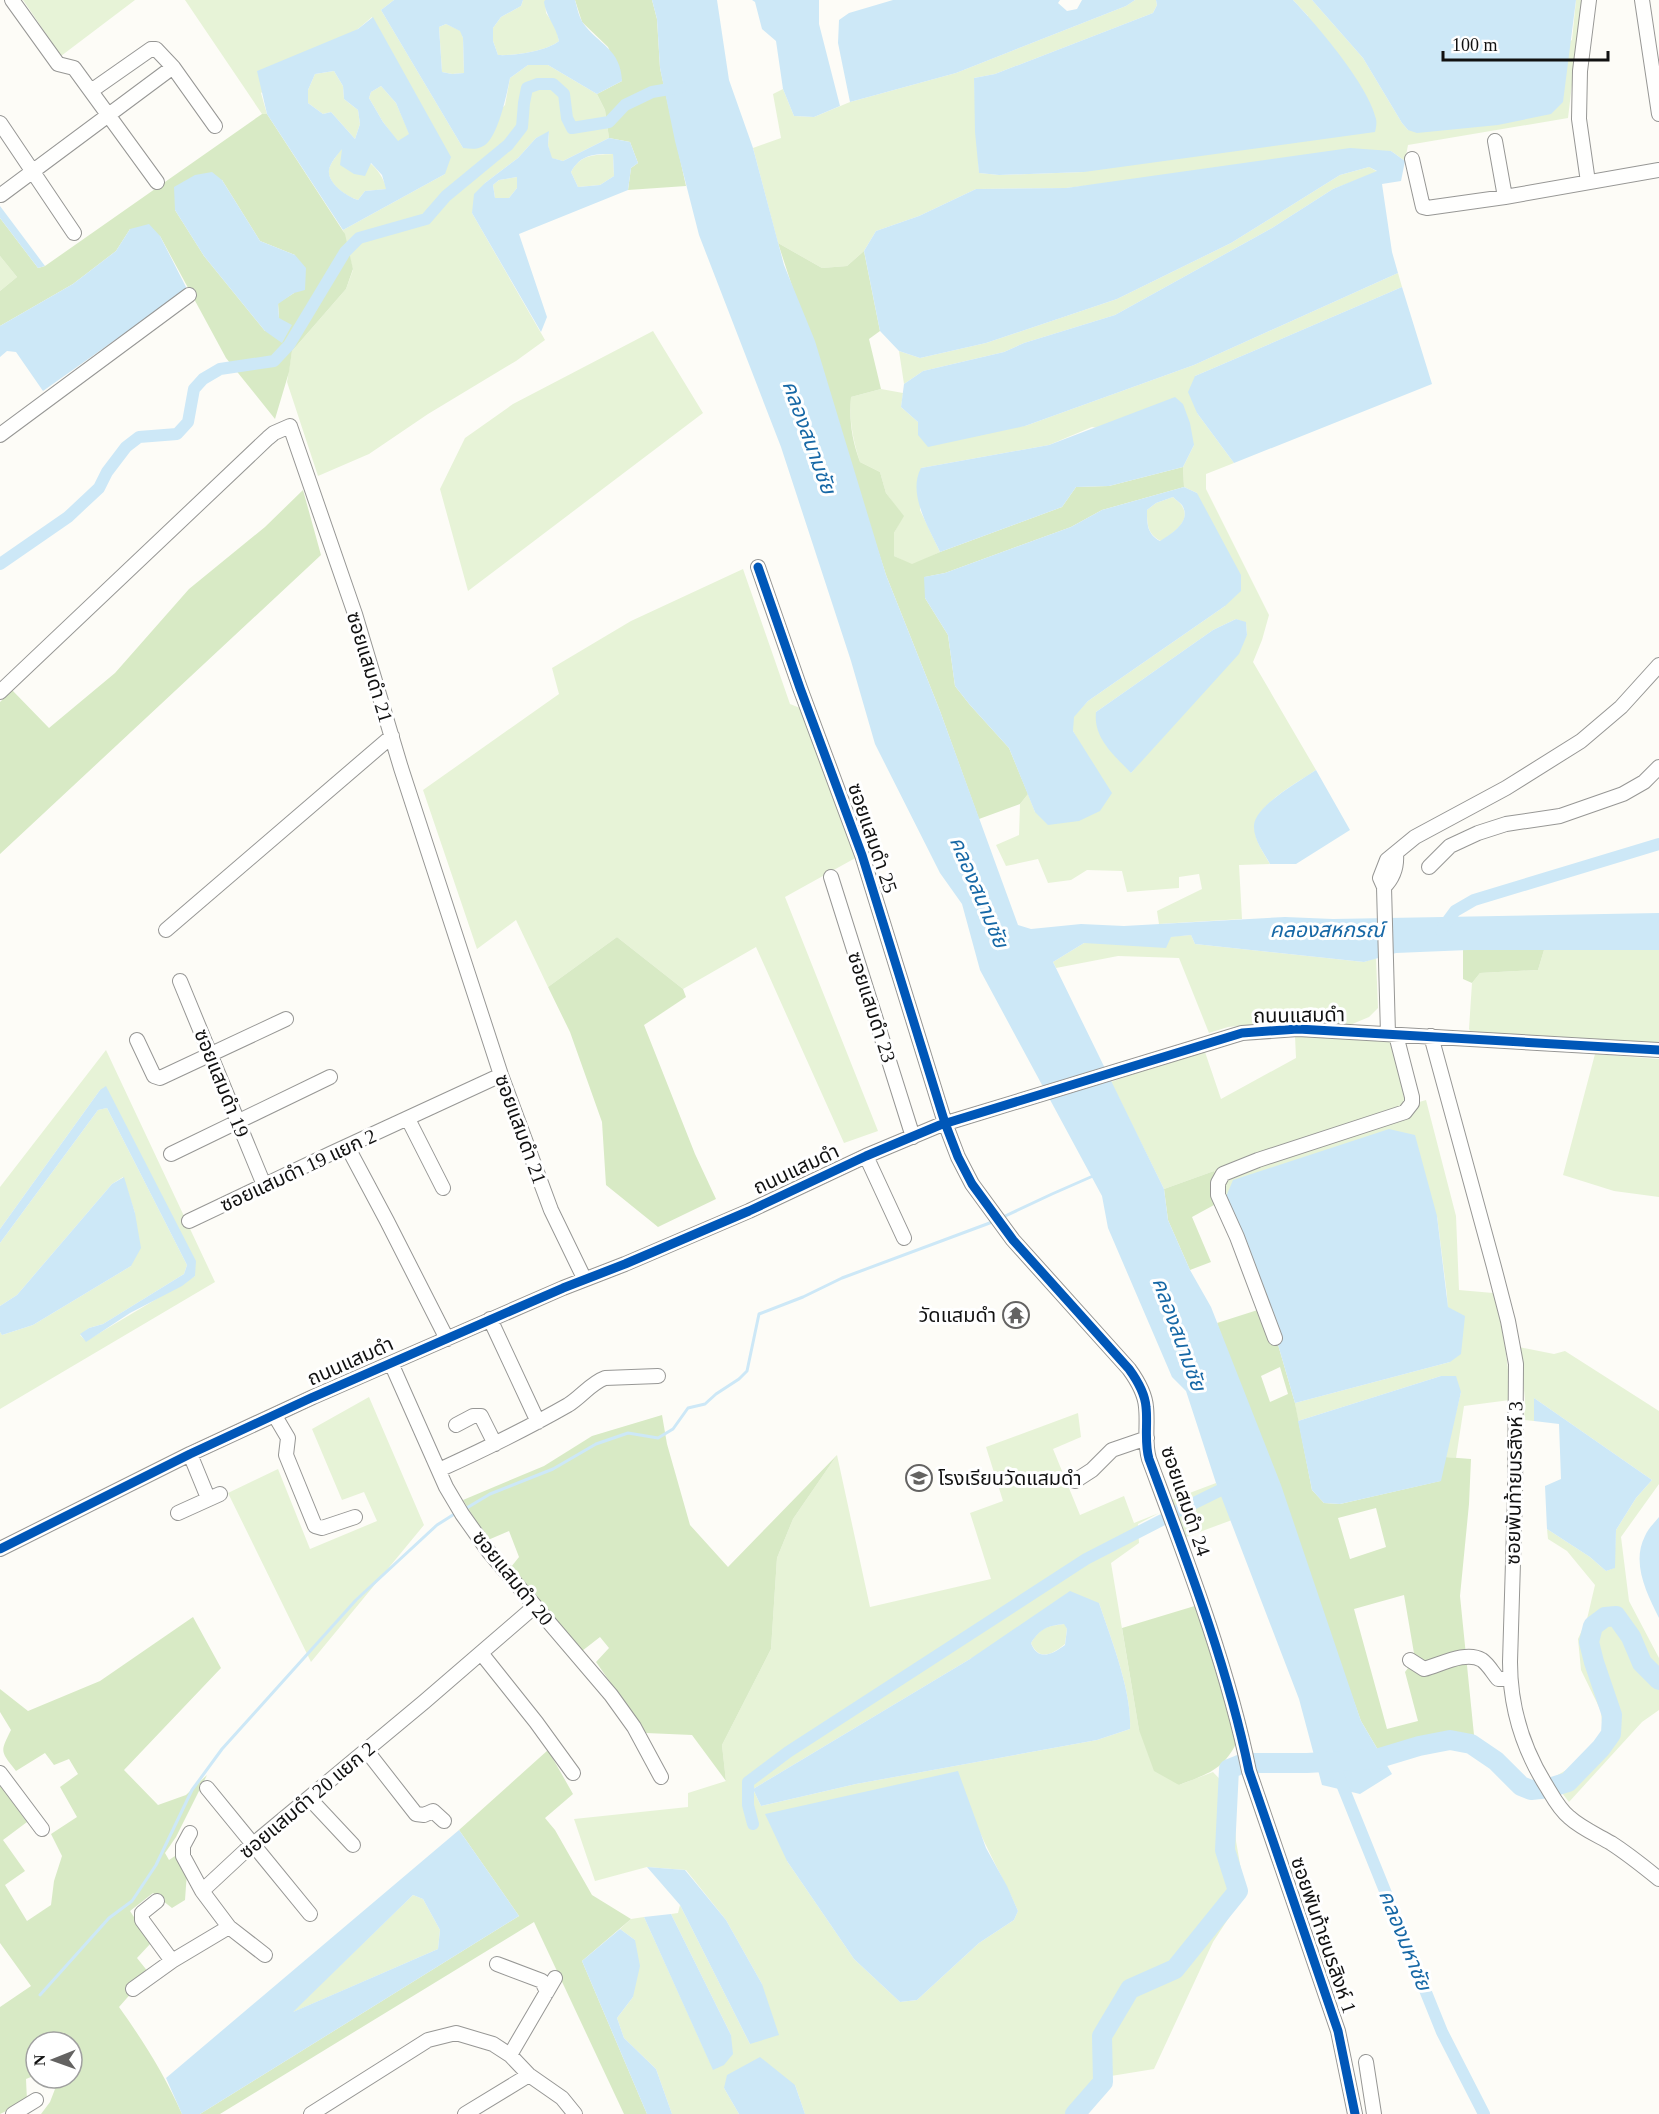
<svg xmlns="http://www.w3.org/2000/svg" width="1659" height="2114" font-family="'Times New Roman','Noto Sans Thai',serif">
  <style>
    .green { fill: #e7f3d7; fill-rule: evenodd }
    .forest { fill: #d8eac5; fill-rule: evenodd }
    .water { fill: #cde8f7; fill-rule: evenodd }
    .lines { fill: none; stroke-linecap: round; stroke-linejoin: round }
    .stream { stroke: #cde8f7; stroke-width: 3 }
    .canal { stroke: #cde8f7; stroke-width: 12 }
    .river { stroke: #cde8f7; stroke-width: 20 }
    .minor-casing { stroke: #979795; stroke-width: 16 }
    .minor { stroke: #fffffe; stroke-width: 14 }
    .cycleway-casing { stroke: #fff; stroke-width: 13 }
    .cycleway { stroke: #0057b8; stroke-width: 9 }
    .labels { text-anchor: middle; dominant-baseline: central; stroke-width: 6; stroke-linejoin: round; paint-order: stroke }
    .street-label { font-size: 20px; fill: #111; stroke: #fff }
    .poi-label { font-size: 20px; fill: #111; stroke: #fff; text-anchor: end }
    .water-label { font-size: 21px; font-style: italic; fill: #1768a6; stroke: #fff }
  </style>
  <rect width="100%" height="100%" fill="#fdfcf7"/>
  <!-- green -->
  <path class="green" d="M23,0H135L61,56Z
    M185,0H394L381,10L463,148L505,105L510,78L528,65H548L597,94L605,110L609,138L563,161L551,158L548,145L549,132L536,138L518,158L485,183L472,213L545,340L516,361L428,414L369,454L318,476L287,382L292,351L346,289L353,270L343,230L445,174L372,17L358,29L261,93L267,114H262Z
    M523,0H545L546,13L556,28L559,41C547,51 514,56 498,55L493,41V28L501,17L521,6Z
    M1135,0H1156L1157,5L1153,13L995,74L974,78L979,173L999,175L1084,172L1308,16L1293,0H1312L1363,58L1402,123L1408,130L1572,40L1576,0H1582L1568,118L1408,145L1405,161L1391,151L1066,188L976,189L919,216L876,231L864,251L847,266L822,268L778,243L753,148L781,138L773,94L783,89L794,116L814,117L850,102L956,73L1126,6Z
    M446,24L461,31L463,38L464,73L452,74L442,72L439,27Z
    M334,71L343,86L344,99L358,110L360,124L355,139L331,112L323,114L308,103V90L315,74Z
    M381,86L396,103L410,135L398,142L383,122L369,98L371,92Z
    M342,148C365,159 378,163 387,189L365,191L358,200C347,197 326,183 329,169C331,162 338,154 342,148Z
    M613,154L614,176L600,185L578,187L571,172C581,154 593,155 613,154Z
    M1369,167L1378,172L1333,189L1272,228L1115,315L1024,343L1004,352L923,371L904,384L899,351L920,358L986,343L1117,299L1231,243L1340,175Z
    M517,177V188L509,198H495L493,185L499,180Z
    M0,256L17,277L0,291Z
    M1398,273L1402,287L1195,376L1197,413L1234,463L1206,474V489L1269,615L1262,640L1253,662L1316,770C1300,781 1256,805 1255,825C1253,839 1264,853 1270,864L1239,865L1242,919L1159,924L1157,911L1202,889L1199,874L1179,877V888L1127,892L1122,871L1087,870L1071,880L1048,883L1038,859L1006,866L996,845L1019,835L1020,804L1028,794L1035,812L1085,753L1073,731V717L1088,701L1225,606L1197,493L1184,487L1183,467L1194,445L1092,427L1049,445L921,468L920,510L940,552L912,565L894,556V533L903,516L886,493L880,472L860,462C853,440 849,421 851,397L881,389L903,393L901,407L918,422V435L1025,426L1194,365ZM1236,619L1246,623L1247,635L1131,773L1096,712L1213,630Z
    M653,331L703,413L468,591L440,489L465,438L513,404Z
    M1173,497C1176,500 1182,504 1183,508C1191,522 1170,535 1161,541C1147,534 1147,524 1147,510L1156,503Z
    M743,569L790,704L800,708L859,856L785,897L878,1131L844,1143L756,947L683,989L617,937L548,987L516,920L477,949L423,790L559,694L552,668L631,621Z
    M1191,935L1195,944L1364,962L1376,958L1378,1008L1369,1017L1350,1025L1296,1020L1228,1027L1209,1033L1179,958L1118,956L1056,968L1053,962L1084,943Z
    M1544,950H1659V1045L1471,1033L1469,1029L1472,983L1480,973L1538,970Z
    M1295,1036L1392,1040L1406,1106L1426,1100L1456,1216L1459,1290L1493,1293C1503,1328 1509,1363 1510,1400L1464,1406L1456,1458L1445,1457L1461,1392L1441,1376L1298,1421L1295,1403L1450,1362L1447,1295L1437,1216L1225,1199L1214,1171L1164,1189L1111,1082L1163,1063L1205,1052L1221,1099L1296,1058Z
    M106,1050L215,1282L0,1409V1332L2,1335L33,1325L131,1266L135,1213L123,1177L112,1184L17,1295L0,1306V1243L98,1110L107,1108L187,1265L184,1274L103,1324L89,1328L80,1335L86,1341L195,1276L100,1090L0,1229V1187Z
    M1595,1054L1659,1059V1197L1614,1191L1563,1175Z
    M1519,1347L1554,1354L1565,1351L1659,1411V1484L1621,1537L1629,1601L1659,1658V1710L1642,1722L1569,1802L1551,1779L1580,1762L1603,1735L1601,1711L1581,1670L1578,1639L1587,1619L1595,1585L1567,1551L1548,1539L1547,1529L1590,1557L1606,1571L1614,1568L1616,1530L1636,1498L1652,1480L1534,1398V1421L1524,1420L1525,1399Z
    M369,1397L424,1525L311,1662L228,1493L278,1469L310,1549L377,1521L364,1492L342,1500L312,1429Z
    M1078,1413L1081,1437L1053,1449L1080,1515L1124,1496L1134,1523L1159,1513L1138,1524L1139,1543L1111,1563L1139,1730L1179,1785L1213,1772L1233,1793L1236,1841L1245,1893L1213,1942L1154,2069L1111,2076L1066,2114H805L795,2085L724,2088L739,2114H672L656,2069L624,2038L617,2018L633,1997L635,1940L620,1929L631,1919L644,1917L713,2069L731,2035L671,1914L678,1913L680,1905L750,2044L762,1984L726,1920L686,1870L647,1867L595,1881L574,1819L688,1807V1793L726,1781L722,1745L771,1649L777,1558L793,1519L837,1455L870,1607L991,1579L970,1513L1003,1501L986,1447ZM1099,1603C1111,1639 1132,1691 1130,1729L1097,1740L856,1784L761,1806L753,1789L970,1659ZM973,1816C986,1849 1004,1879 1018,1911L1014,1920L979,1943L917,2000L900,2002L854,1959L787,1861Z
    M1216,1483L1232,1520L1186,1537L1171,1500Z
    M1065,1624L1067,1629L1065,1644C1053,1654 1039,1662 1031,1643C1041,1627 1047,1626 1065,1624Z
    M413,1895L423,1899L440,1930L438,1949L291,2013Z"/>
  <!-- forest -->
  <path class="forest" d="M575,0H652L657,19L660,68L686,186L628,190L631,168L638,163L630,142L609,138L605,110L597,94L622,81L608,47L582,22Z
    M262,114H267L345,234L353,269L346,289L292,351L289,372L275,419L226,358L160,236L130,229L116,251L73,284L0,326V291L17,277L0,256V218L38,268L45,266ZM222,180L260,241L295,255L294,293L278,303L279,318L265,331L204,256L175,210Z
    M778,243L822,268L847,266L864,251L880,331L869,339L881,389L851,397C849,421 852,440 860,462L880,472L886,493L904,516L894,533V556L912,564L940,552L1062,507L1076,487L1109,486L1183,467L1184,487L1102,510L1071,527L945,573L925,577V598L948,635L955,686L970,705L1009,748L1028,794L1020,804L979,819L940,711L886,575Z
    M303,490L321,555L0,854V702L12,690L49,728L115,673L189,589L265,527Z
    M617,937L683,989L686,997L644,1025L695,1154L716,1199L658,1227L606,1185L602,1122L570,1032L548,987Z
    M1463,950H1544L1538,970L1480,973L1472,983L1463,979Z
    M1214,1171L1225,1199L1192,1217L1211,1262L1190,1270L1168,1220L1164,1189Z
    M1267,1307L1295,1403L1312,1490L1324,1503L1340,1504L1440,1481L1445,1457L1471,1459L1469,1504L1460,1596L1474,1735H1426L1378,1750L1361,1721L1217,1323ZM1280,1367L1288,1394L1270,1402L1261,1376ZM1376,1508L1386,1547L1350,1559L1338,1518ZM1404,1595L1415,1659L1405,1672L1418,1721L1387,1729L1354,1609Z
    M662,1415L667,1444L690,1525L728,1567L837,1455L793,1519L777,1558L771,1649L722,1745L726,1781L692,1735L646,1733L596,1662L609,1648L600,1637L582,1651L511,1567L519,1557L509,1531L488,1540L463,1500L544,1466L592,1436Z
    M1198,1605L1239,1738C1224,1770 1210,1773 1179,1785L1154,1771L1139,1730L1122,1628Z
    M193,1617L221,1668L124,1770L158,1805L186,1795L207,1775L176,1837L165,1853L169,1860L175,1856L187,1872L185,1900L172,1908L153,1893L130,1911L151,1943L137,1958L149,1973L119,2007C144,2042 164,2074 182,2114H41L50,2102L55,2089L50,2078H72V2042H36V2075L26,2079L27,2101L0,2114V2007L31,1986L0,1943V1785L27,1822L3,1840L25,1871L5,1885L27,1921L51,1905L54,1881L62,1856L51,1834L77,1817L60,1787L78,1774L69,1759L54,1765L45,1753L16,1771C0,1751 0,1752 11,1730L0,1712V1689L28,1711L100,1681Z
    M548,1750L573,1794L545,1818L555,1830L592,1895L631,1919L582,1961L647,2114H624L534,1922L220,2114H200L519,1916L459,1830Z"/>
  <!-- water -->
  <path class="water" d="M394,0H523L521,6L501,17L493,28V41L498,55C514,56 547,51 559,41C556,26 546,17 544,2L545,0H575C577,7 579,17 583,23C598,44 621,49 622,81L597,94L548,65H528L510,78C507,94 498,136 485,145C478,150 471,149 463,148L381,10ZM446,24L460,31L463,38L464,73L452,74L442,72L439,27Z
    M652,0H717L729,80L753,148L784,265L815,341L886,575L940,711L1018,925L1031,929L1081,924L1124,926L1285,917L1333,919L1659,913V950H1468L1396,953L1364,962L1195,944L1191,935L1171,937L1166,948L1084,943L1053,962L1164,1189L1168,1220L1190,1270L1211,1307L1281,1485L1361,1721L1392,1774L1360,1794L1322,1785L1299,1699L1216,1483L1186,1391L1172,1377L1108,1228L1102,1196L980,970L962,904L940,873L875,744L851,661L781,447L699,235L675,141L660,68L657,19Z
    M752,0H819V24L840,106L814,117L794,116L783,89L776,41L762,29L755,2Z
    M893,0H1060L1058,3L1067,11L1077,9L1082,0H1135L1126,6L956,73L850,102L838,43L839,20L849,13Z
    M1156,0H1293C1317,25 1369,86 1376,119C1377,123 1376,128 1375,132L1084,172L999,175L979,173L975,132L974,78L995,74L1153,13L1157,5Z
    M1312,0H1576L1563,102L1551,114L1498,125L1417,133L1408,130L1402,123L1363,58Z
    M373,17L451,157L445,174L343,230L267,114L257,71L358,29ZM334,71L343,86L344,99L358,110L360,124L355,139L331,112L323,114L308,103V90L315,74ZM381,86L396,103L409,134L398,141L383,122L369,98L371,92ZM342,149L340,165L354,174L365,176L371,163L382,175L386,189L365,191L358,200C347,197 327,183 329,170C330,163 338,154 342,149Z
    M549,131L548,145L552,158L563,161L609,138L630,142L638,163L631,168L628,190L519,234L547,317L541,332L472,213L474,194L485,183L518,158L536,138ZM613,154L614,176L600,185L578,187L571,172C581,154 594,154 613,154ZM517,177V188L509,198H495L493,185L499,180Z
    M1350,148L1391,151L1405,161L1401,181L1382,184L1392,252L1398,273L1194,365L1025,426L928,447L918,435V422L901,407L904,384L923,371L1004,352L1024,343L1115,315L1272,228L1333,189L1377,171L1369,167L1340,175L1231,243L1117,299L986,343L920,358L899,351L880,331L864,251L876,231L919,216L976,189L1066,188Z
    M212,172L222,180L260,241L295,255L306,268L305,290L294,293L278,304L279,318L292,325L282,343L265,331L204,256L175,210L174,187L195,175Z
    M0,206L45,266L38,268L0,218Z
    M149,224L160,236L187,289L43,391L16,352L7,351L0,357V326L73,284L116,251L130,229Z
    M1402,287L1432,384L1234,463L1197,413L1188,392L1195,376Z
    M1175,397L1183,404L1190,423L1194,445L1183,467L1109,486L1076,487L1062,507L940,552C929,528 907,494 921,468L1049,445Z
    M1184,487L1197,493L1241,575V591L1225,606L1088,701L1074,717L1073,731L1112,793L1100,811L1079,821L1048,825L1035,812L1009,748L970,705L955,686L948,635L925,598L924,577L945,573L1071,527L1102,510ZM1173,497C1176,500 1182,504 1183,507C1191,522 1170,535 1160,541C1147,534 1147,524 1147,510L1156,503Z
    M1236,619L1246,622L1247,635L1239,654L1131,773C1114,755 1093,738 1096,712L1213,630Z
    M1316,770L1350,830L1296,864H1270C1264,853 1253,839 1254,825C1256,805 1300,781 1316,770Z
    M106,1086L196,1261L195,1276L182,1286L130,1313L86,1342L80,1334L89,1328L103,1324L184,1274L187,1265L107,1108L98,1110L0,1243V1229L100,1090Z
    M1389,1129L1415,1135L1437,1216L1448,1307L1465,1316L1461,1354L1450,1362L1295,1403L1267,1307L1225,1199L1233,1180Z
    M124,1177L135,1213L141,1248L131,1266L33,1325L2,1335L0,1332V1306L17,1295L112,1184Z
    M1441,1376H1456L1461,1392L1441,1481L1340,1504L1324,1503L1312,1490L1298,1421Z
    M1534,1398L1652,1480L1636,1498L1616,1530L1615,1568L1606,1571L1590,1557L1547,1529L1545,1486L1561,1479L1559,1424L1534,1421Z
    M1659,1517V1618C1647,1594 1631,1563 1645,1536C1648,1529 1654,1523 1659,1517Z
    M1070,1591L1099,1603C1111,1639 1132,1691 1130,1729L1097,1740L856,1784L761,1806L753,1789L970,1659ZM1064,1624L1067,1629L1065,1645C1053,1654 1038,1662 1031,1643C1041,1628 1047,1626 1064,1624Z
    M958,1771L986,1848L1007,1886L1018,1911L1014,1920L979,1943L917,2000L900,2002L854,1959L787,1861L765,1814Z
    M459,1830L519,1916L200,2114H182L166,2078ZM413,1895L423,1899L440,1930L438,1949L293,2012Z
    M647,1867L685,1870L726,1920L762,1984L779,2035L750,2044L680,1905Z
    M671,1914L731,2035L733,2054L724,2065L713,2070L644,1917Z
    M620,1929L635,1940L640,1966L633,1997L617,2018L624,2038L656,2069L672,2114H647L582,1961Z
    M760,2057L795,2085L805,2114H739L724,2088L727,2075Z"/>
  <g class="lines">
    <!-- stream -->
    <path class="stream" d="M1001,1218L1052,1194L1093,1176
      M465,1509L490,1494L553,1469L596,1444L628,1433L658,1438L673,1429L688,1408L705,1404L716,1394L739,1379L747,1371L759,1314L803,1297L842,1278L995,1221
      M40,1995L109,1918L132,1901L156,1865L192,1790L222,1749L356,1600L437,1525L456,1513"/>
    <!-- canal -->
    <path class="canal" d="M0,564L68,517L99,488L107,472L126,447L139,437L177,434L188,422L194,389L203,379L220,369L274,361L289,345L345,252L359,238L426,219L446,196L508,145L522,127L524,103L527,88L538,84H553L564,94L567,118L572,128L609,122L625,105L652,92L681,87
      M1441,930L1455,911L1474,900L1659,844
      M1178,1511L1233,1484
      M1339,1777L1442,2032L1484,2114
      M753,1824L748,1805V1782L788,1752L1086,1559L1162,1520"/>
    <!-- river -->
    <path class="river" d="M1075,2114L1103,2082L1102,2036L1130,1989L1175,1969L1238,1891L1225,1850L1229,1769L1244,1763H1307L1376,1759L1419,1746L1450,1740L1471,1744L1496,1761L1521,1786L1531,1790L1549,1788L1568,1782L1601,1748L1611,1734L1612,1715L1594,1662L1589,1642L1593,1626L1605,1617L1616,1616L1631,1637L1642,1663L1659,1680"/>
    <defs>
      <path id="minor" d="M12,0L58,64L74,68L157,182
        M1642,0L1659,114
        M91,91L151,49H156L173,67L215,126
        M0,123L74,233
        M1495,141L1505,197
        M1412,159L1422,203L1423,207L1427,208L1505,197L1659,170
        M1588,182L1579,119L1580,71L1589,0
        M1,195L173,67
        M0,435L189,295
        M758,567L800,688L862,855L945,1123L958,1157L972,1184L1013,1240L1129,1369C1137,1380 1145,1393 1146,1407C1148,1424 1144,1442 1149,1459C1187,1561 1227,1664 1249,1771L1338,2031L1355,2114
        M0,692L268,438L274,433L290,426L355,614L401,768L501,1075L551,1210L584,1278
        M1429,867L1450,846L1478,833L1506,824L1560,816L1623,794L1644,782L1659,767
        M831,877L913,1137
        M1384,887C1393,878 1397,866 1396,854
        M166,930L392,736
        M180,981L264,1185
        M1388,1034L1384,887L1380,878L1387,860L1415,837L1506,788L1581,741L1621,707L1659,665
        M1431,1036L1494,1267L1508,1321L1516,1364L1515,1495L1510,1662C1510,1707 1523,1749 1547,1787C1553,1797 1559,1809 1569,1817C1581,1828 1597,1835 1611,1843C1628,1854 1643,1866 1659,1879
        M137,1040L154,1076L160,1078L286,1019
        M408,1119L443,1188
        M347,1146L387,1221L447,1339
        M171,1154L330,1077
        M866,1156L904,1238
        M189,1221L332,1153L501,1075
        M490,1319L538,1422
        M1275,1338L1237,1237L1218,1195V1183L1223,1174L1258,1160L1405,1112L1412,1103V1097L1396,1035
        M391,1363L446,1487L462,1514L489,1552L611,1695L634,1727L661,1777
        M275,1416L288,1438L286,1455L315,1526L322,1528L355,1517
        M456,1425L473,1416H481L495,1444
        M190,1454L208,1498
        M439,1470C483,1450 526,1429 568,1405C581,1397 591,1383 605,1378L658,1376
        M1075,1481L1092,1470L1112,1450L1147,1438
        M178,1513L220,1494
        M0,1549L190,1454L313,1397L563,1288L625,1264L749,1211L866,1156L940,1125L1242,1033L1298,1029L1659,1050
        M481,1653L536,1722L573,1773
        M1410,1660L1424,1669C1440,1665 1466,1650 1482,1660C1488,1664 1493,1673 1498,1679H1510
        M366,1750L416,1814L424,1815L433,1811L444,1821
        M0,1773L42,1829
        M207,1788L310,1914
        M309,1798L353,1845
        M190,1833L183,1846V1856L202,1891
        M157,1901L142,1913V1920L172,1961
        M229,1927L265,1955
        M497,1964L542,1981L547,1992
        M133,1989L172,1961L229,1927L202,1891L245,1851L424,1702L534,1607
        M510,2055L555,1978
        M1366,2062L1374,2114
        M13,2114L36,2100
        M311,2114L428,2040L456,2033L493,2044L510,2055L529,2075
        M465,2114L529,2075L562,2098L575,2114"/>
    </defs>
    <!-- minor casing -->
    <use href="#minor" class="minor-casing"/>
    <!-- minor -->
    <use href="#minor" class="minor"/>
    <defs>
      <path id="cycleway" d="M758,567L800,688L862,855L945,1123L958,1157L972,1184L1013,1240L1129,1369C1137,1380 1145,1393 1146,1407C1148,1424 1144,1442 1149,1459C1187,1561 1227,1664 1249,1771L1338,2031L1355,2114
        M0,1549L190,1454L313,1397L563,1288L625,1264L749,1211L866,1156L940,1125L1242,1033L1298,1029L1659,1050"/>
    </defs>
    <!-- cycleway casing -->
    <use href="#cycleway" class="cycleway-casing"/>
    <!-- cycleway -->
    <use href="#cycleway" class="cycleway"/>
  </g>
  <!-- icons -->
  <defs>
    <symbol id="temple-ring" viewBox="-11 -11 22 22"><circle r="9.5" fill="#fff" stroke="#646362" stroke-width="1.5"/><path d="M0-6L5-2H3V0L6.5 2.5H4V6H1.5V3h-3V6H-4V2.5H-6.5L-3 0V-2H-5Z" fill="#646362"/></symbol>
    <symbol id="school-ring" viewBox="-11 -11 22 22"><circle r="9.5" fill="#fff" stroke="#646362" stroke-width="1.5"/><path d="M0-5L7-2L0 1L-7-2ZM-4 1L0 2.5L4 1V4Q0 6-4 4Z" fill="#646362"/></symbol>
  </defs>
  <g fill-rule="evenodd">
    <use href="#temple-ring" x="1001" y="1300" width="30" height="30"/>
    <use href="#school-ring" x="904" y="1463" width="30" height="30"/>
  </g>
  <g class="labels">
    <!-- street labels -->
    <g class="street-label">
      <text transform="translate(370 667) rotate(73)">ซอยแสมดำ 21</text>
      <text transform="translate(873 838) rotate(71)">ซอยแสมดำ 25</text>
      <text transform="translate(872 1007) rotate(72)">ซอยแสมดำ 23</text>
      <text transform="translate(1299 1015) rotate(-1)">ถนนแสมดำ</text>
      <text transform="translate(222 1083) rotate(68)">ซอยแสมดำ 19</text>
      <text transform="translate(521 1129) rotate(70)">ซอยแสมดำ 21</text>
      <text transform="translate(796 1169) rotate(-25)">ถนนแสมดำ</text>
      <text transform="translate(298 1170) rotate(-25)">ซอยแสมดำ 19 แยก 2</text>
      <text transform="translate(350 1361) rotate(-24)">ถนนแสมดำ</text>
      <text transform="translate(1514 1483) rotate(-89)">ซอยพันท้ายนรสิงห์ 3</text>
      <text transform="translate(1186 1501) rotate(71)">ซอยแสมดำ 24</text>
      <text transform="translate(513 1578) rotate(51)">ซอยแสมดำ 20</text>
      <text transform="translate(307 1800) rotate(-40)">ซอยแสมดำ 20 แยก 2</text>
      <text transform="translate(1324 1935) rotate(71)">ซอยพันท้ายนรสิงห์ 1</text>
    </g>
    <!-- poi labels -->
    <g class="poi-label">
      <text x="996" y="1315">วัดแสมดำ</text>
      <text x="938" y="1478" text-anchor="start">โรงเรียนวัดแสมดำ</text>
    </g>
    <!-- water labels -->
    <g class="water-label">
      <text transform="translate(809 437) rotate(70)">คลองสนามชัย</text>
      <text transform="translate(979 892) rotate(67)">คลองสนามชัย</text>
      <text x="1327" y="930">คลองสหกรณ์</text>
      <text transform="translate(1179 1334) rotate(70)">คลองสนามชัย</text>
      <text transform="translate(1405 1940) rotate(68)">คลองมหาชัย</text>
    </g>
  </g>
  <!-- north arrow -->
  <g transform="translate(54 2060) rotate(269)"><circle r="28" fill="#ffffff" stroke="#a0a0a0" stroke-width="1.5"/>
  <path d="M0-4.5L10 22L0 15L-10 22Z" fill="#646362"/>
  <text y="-9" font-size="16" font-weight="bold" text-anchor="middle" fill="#111111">N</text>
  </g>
  <!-- scale -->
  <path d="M1443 51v9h165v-9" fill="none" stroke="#111111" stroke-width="3"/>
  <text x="1452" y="51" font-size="18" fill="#111111" stroke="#ffffff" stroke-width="4.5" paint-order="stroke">100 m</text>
</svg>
